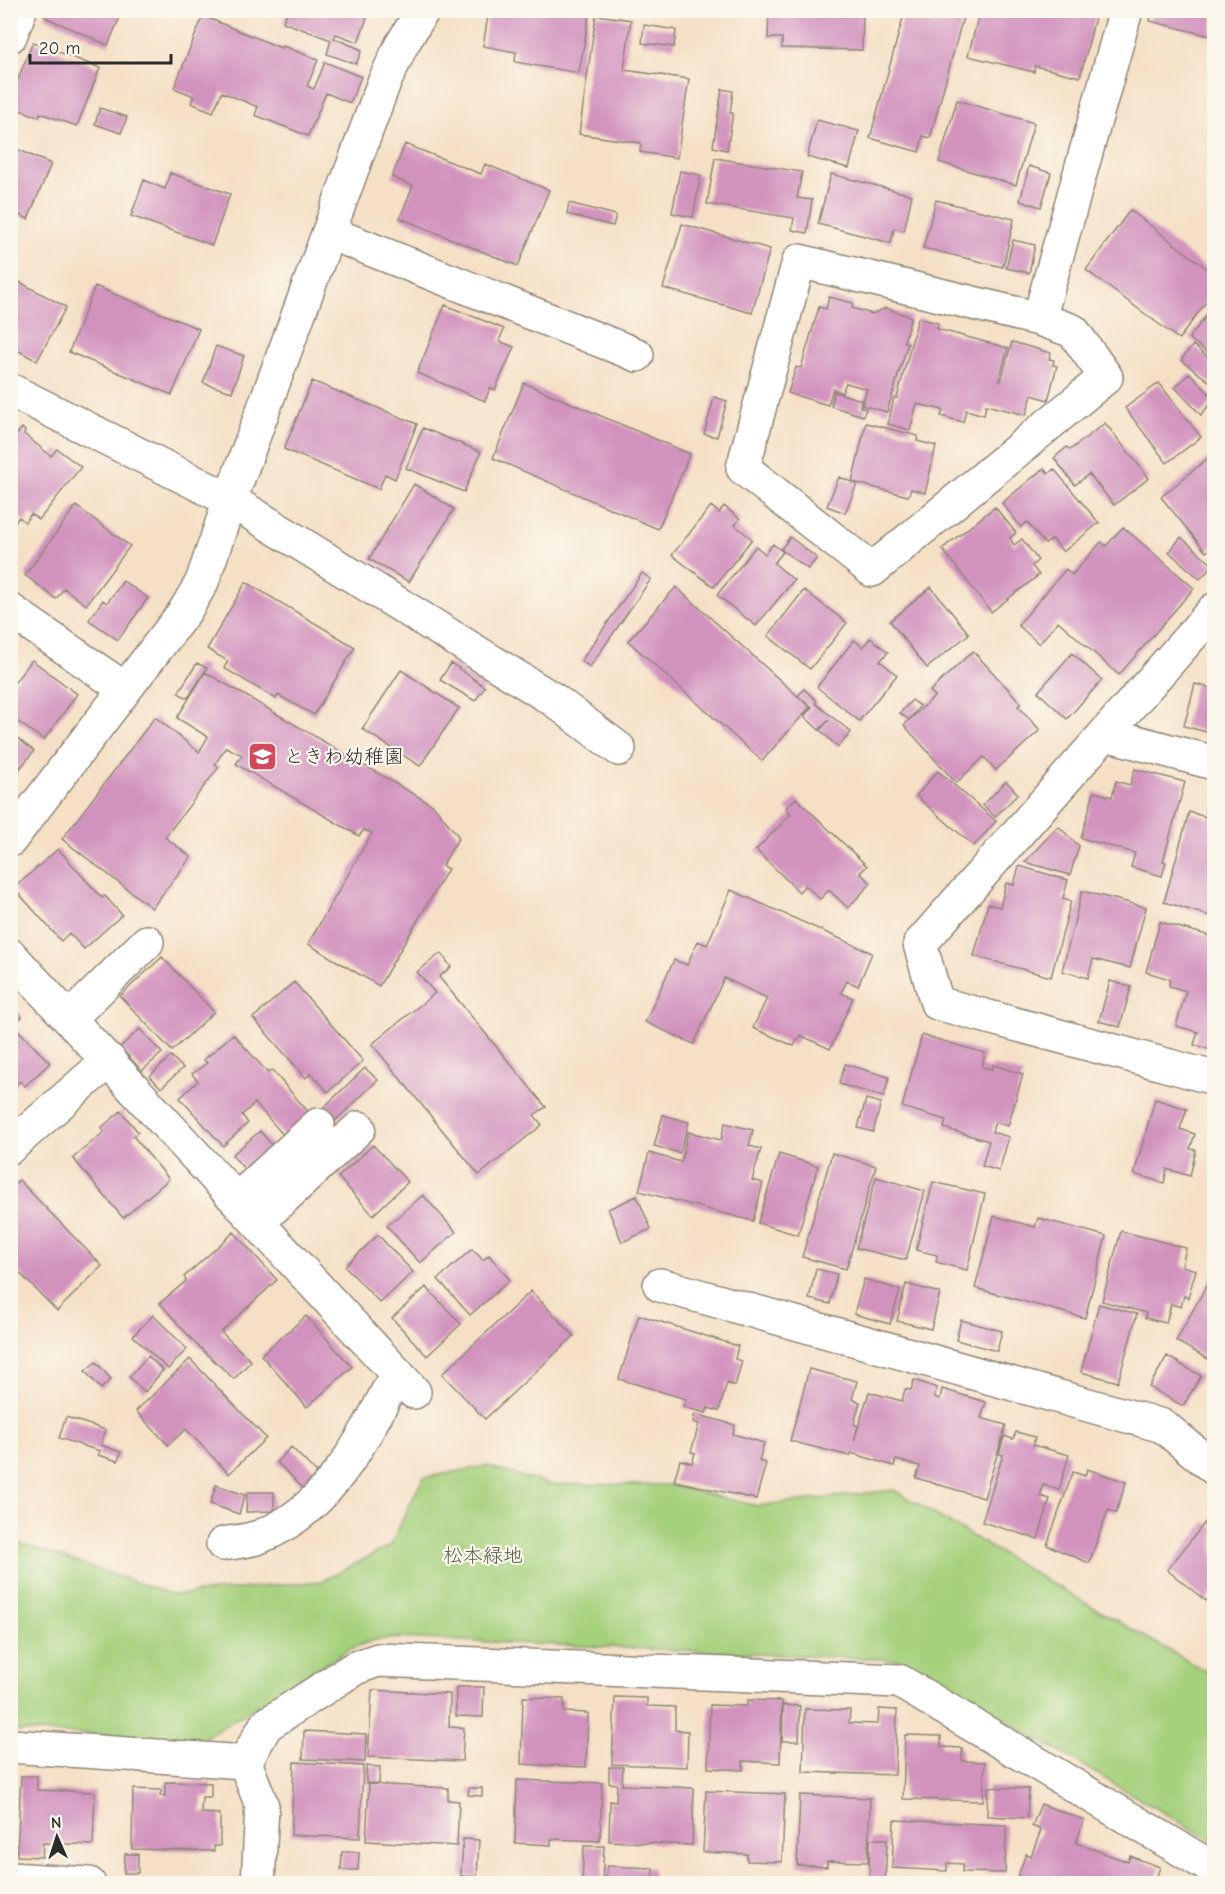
<svg xmlns="http://www.w3.org/2000/svg" width="1225" height="1894" font-family="'Comic Neue','Klee One',sans-serif">
  <style>
    .green { fill: #a5d07c; stroke: #687e54; stroke-width: 1.5 }
    .building { fill: #d192be }
    .lines { fill: none; stroke-linecap: round; stroke-linejoin: round }
    .minor-casing { stroke: #908678; stroke-width: 36 }
    .minor { stroke: #fff; stroke-width: 33 }
    .labels { text-anchor: middle; dominant-baseline: central; stroke-width: 4.5; stroke-linejoin: round; paint-order: stroke }
    .poi-label { font-size: 20px; fill: #2b2b2b; stroke: #fbf7ec; text-anchor: start }
    .park-label { font-size: 20px; fill: #505d43; stroke: #fbf7ec }
  </style>
  <rect width="100%" height="100%" fill="#fbf7ec"/>
  <filter id="ink" filterUnits="userSpaceOnUse"><feTurbulence type="fractalNoise" baseFrequency=".0167" numOctaves="2"/><feDisplacementMap in="SourceGraphic" scale="12" xChannelSelector="R" yChannelSelector="G"/><feConvolveMatrix kernelMatrix="1 2 1 2 8 2 1 2 1" color-interpolation-filters="sRGB"/></filter>
  <filter id="wash" filterUnits="userSpaceOnUse"><feTurbulence type="fractalNoise" baseFrequency=".008" numOctaves="4" result="noise"/><feDisplacementMap in="SourceGraphic" scale="24" xChannelSelector="R" yChannelSelector="G"/><feGaussianBlur stdDeviation="1.35" result="paint"/><feColorMatrix in="noise" values="0 0 0 0 0 0 0 0 0 0 0 0 0 0 0 0 0 1.4 0 .05"/><feComposite in="paint" operator="in"/></filter>
  <g filter="url(#wash)">
    <rect width="100%" height="100%" fill="#f5e0c6"/>
    <!-- green -->
    <path class="green" d="M486,1466L549,1484L670,1485L757,1506L894,1490L1054,1585L1214,1676V1842L901,1660L398,1638L374,1640L350,1649L203,1739L11,1731V1540L174,1595L322,1581L390,1546L423,1478Z"/>
    <g id="blocks">
      <!-- building -->
      <path class="building" d="M48,10H123L108,45L45,17Z
        M288,10H370L358,42L336,34L334,38L362,50L356,64L327,54L331,40L283,22Z
        M489,10H590L579,73L515,62L516,52L483,46Z
        M769,10H863L862,50L782,48V38H768Z
        M905,10H965L930,138L923,136L919,152L870,138Z
        M980,10H1097L1080,77L1035,66L1034,72L968,56Z
        M1152,10H1214L1211,36L1150,21Z
        M596,15L631,20L624,70L689,79L677,158L640,152L641,143L579,134Z
        M203,16L281,48L283,46L318,60L307,86L314,89L325,62L361,77L350,103L326,93L308,136L255,115L258,107L222,92L213,112L191,103L194,96L174,88Z
        M644,25L676,30L674,47L642,43Z
        M33,42L100,68L77,126L40,113L39,117L10,106V99Z
        M722,89L733,91L730,113H733L727,150L713,147Z
        M957,100L1034,123L1016,185L939,162Z
        M100,108L127,117L121,133L95,124Z
        M817,120L859,131L849,168L807,157Z
        M405,144L481,174L485,164L549,190L518,266L400,218L413,186L392,177Z
        M10,146L51,164L28,219L17,214L15,217L10,215Z
        M715,158L802,172L797,198L812,200L807,233L792,230L794,218L707,204Z
        M1029,166L1051,173L1041,207L1020,201Z
        M680,171L701,175L693,217L672,213Z
        M170,173L230,194L212,245L131,216L144,180L165,189Z
        M831,174L912,195L904,231L894,228L891,243L818,224Z
        M936,200L1014,219L1003,267L923,248Z
        M569,203L616,215L613,226L567,214Z
        M1130,210L1214,274V291L1179,339L1086,270Z
        M682,224L770,249L752,313L663,288Z
        M1013,240L1035,245L1029,273L1006,268Z
        M10,277L66,307L37,361L10,346Z
        M95,286L199,329L172,395L69,352Z
        M829,297L853,303L852,308L872,314L886,308L911,317L904,342L908,343L887,412L862,405L867,389L846,383L842,393L833,389L828,405L788,393L796,367L801,368L819,307L826,309Z
        M445,305L504,329L499,341L514,347L495,390L490,388L485,401L417,373Z
        M1214,305V358L1189,338Z
        M918,318L938,323L937,329L1008,348L999,380L1001,381L1012,342L1051,353L1049,359L1054,360L1053,365L1057,366L1048,400L1032,395L1026,415L986,405L984,415L966,410L963,422L941,416L943,410L917,404L910,430L888,424L894,398H897Z
        M1193,345L1214,362V385L1181,360Z
        M216,346L244,356L232,392L203,383Z
        M1190,373L1214,399L1201,415L1175,387Z
        M312,381L417,424L395,479L385,474L379,489L284,449Z
        M524,383L690,454L658,529L493,458Z
        M1159,383L1201,437L1167,463L1125,408Z
        M834,392L862,400L860,407L866,409L863,416L831,406Z
        M714,397L727,401L717,437L704,434Z
        M866,423L918,436L917,441L936,446L925,493L911,489L908,496L852,482Z
        M1105,423L1149,478L1114,505L1089,474L1075,485L1054,458L1067,447L1070,450Z
        M22,428L25,431L24,434L51,456L57,449L81,467L39,520L31,514L25,522L19,517L10,528V443Z
        M423,428L481,452L464,492L406,468Z
        M1214,453V546L1206,552L1161,497Z
        M1044,468L1048,474L1054,469L1099,523L1063,552L1053,539L1045,544L1027,522L1021,527L1002,503Z
        M839,477L857,484L845,513L827,506Z
        M414,484L454,509L409,582L369,559Z
        M76,506L130,546L86,605L64,588L56,599L25,575Z
        M711,506L719,513L724,506L740,519L735,525L752,539L714,587L672,555Z
        M995,507L1016,533L1010,538L1014,545L1022,539L1038,560L1032,566L1039,575L991,612L942,549Z
        M1123,527L1194,588L1119,675L1058,621L1039,644L1018,625L1066,569L1072,575L1101,542L1106,546Z
        M790,537L817,558L808,569L781,549Z
        M1181,537L1213,565L1200,579L1169,552Z
        M773,544L783,552L774,563L794,580L756,626L717,595L756,546L765,554Z
        M642,573L651,579L590,667L581,661Z
        M123,581L148,598L118,640L89,620L103,600L107,603Z
        M246,582L355,647L314,715L278,695L276,699L224,668L228,661L207,649Z
        M676,587L810,707L762,761L628,641Z
        M931,587L969,634L927,668L890,621Z
        M804,590L847,623L810,669L768,636Z
        M870,638L888,652L880,661L897,675L859,721L817,687L854,640L863,647Z
        M973,651L1021,703L1018,706L1040,730L996,770L984,757L956,783L904,725L935,696L930,691Z
        M1072,653L1102,680L1067,719L1038,692Z
        M32,660L77,694L44,740L10,716V688Z
        M197,663L207,668L188,698L178,693Z
        M451,663L485,687L475,701L440,680Z
        M401,670L459,708L420,766L362,729Z
        M205,672L434,806L459,837L442,866L448,869L379,986L308,944L372,833L364,830L359,836L236,764L242,755L226,747L215,764L219,767L165,837L191,857L152,908L62,839L155,717L199,752L208,737L177,718Z
        M1195,684L1214,689V702L1206,732L1184,726Z
        M804,689L817,701L815,703L851,732L838,747L820,730L829,720L819,730L804,716L812,707L798,696Z
        M912,700L920,706L909,720L900,713Z
        M10,733L34,751L10,781Z
        M1135,769L1185,782L1163,861L1166,862L1162,876L1131,867L1135,853L1081,838L1094,792L1112,797L1116,781L1130,785Z
        M938,771L996,821L974,846L916,796Z
        M1006,781L1018,794L995,817L983,805Z
        M796,798L867,866L860,873L871,883L848,908L829,890L820,899L805,885L799,892L756,850L791,814L786,808Z
        M1214,806V897L1210,916L1164,902L1189,812L1210,818Z
        M1058,826L1079,846L1070,875L1025,862Z
        M58,849L102,898L105,896L122,915L84,949L69,933L61,941L14,888Z
        M1019,866L1068,880L1063,898L1071,901L1051,977L974,956L988,904L1000,907L1006,883L1014,885Z
        M731,890L872,953L858,986L847,981L841,993L853,998L830,1049L800,1035L794,1046L753,1028L767,998L724,978L694,1044L645,1022L674,960L687,965L698,941L707,945Z
        M1082,891L1146,907L1130,968L1093,959L1088,978L1062,971Z
        M1160,922L1214,937V1041L1212,1050L1194,1045L1198,1032L1176,1026L1186,991L1169,986L1170,979L1146,972Z
        M441,953L451,967L439,977L546,1107L534,1115L542,1125L479,1175L372,1044L435,993L417,972Z
        M162,957L214,1012L172,1051L120,996Z
        M1110,981L1131,987L1120,1027L1099,1021Z
        M294,982L363,1061L328,1092L311,1073L306,1078L253,1018Z
        M10,1005L22,1017L13,1025L50,1063L25,1086L20,1081L10,1090Z
        M140,1029L162,1053L142,1071L120,1047Z
        M233,1034L268,1073L272,1070L310,1114L285,1137L255,1103L242,1115L248,1123L223,1146L180,1098L198,1081L192,1074L207,1063L204,1060Z
        M922,1035L985,1053L982,1067L992,1069L993,1065L1023,1074L1008,1126L995,1122L992,1132L1009,1137L999,1171L982,1166L989,1141L944,1128L946,1120L902,1107Z
        M171,1056L183,1068L161,1088L150,1076Z
        M845,1064L889,1077L884,1097L839,1084Z
        M365,1068L378,1080L331,1125L319,1112Z
        M866,1099L881,1103L873,1132L858,1128Z
        M1155,1099L1187,1109L1180,1129L1195,1134L1190,1149L1196,1150L1190,1176L1167,1169L1164,1183L1134,1174Z
        M121,1111L138,1132L133,1136L169,1179L123,1218L73,1158L104,1132L101,1128Z
        M663,1115L689,1122L680,1153L654,1146Z
        M725,1123L753,1130L749,1146L761,1149L752,1180L763,1183L753,1221L639,1191L649,1153L681,1162L688,1132L721,1140Z
        M260,1131L274,1148L247,1172L232,1155Z
        M373,1145L408,1182L373,1215L338,1177Z
        M832,1153L876,1166L846,1269L802,1257Z
        M779,1154L818,1166L798,1235L758,1223Z
        M876,1177L925,1191L906,1260L856,1248Z
        M19,1180L102,1266L57,1311L14,1267L10,1270V1188Z
        M933,1182L985,1194L967,1270L936,1262L937,1255L916,1250Z
        M423,1195L456,1232L420,1263L387,1226Z
        M637,1196L651,1229L622,1242L608,1209Z
        M994,1216L1035,1227L1038,1218L1106,1236L1085,1318L975,1288Z
        M1121,1231L1186,1248L1182,1266L1196,1270L1188,1298L1184,1296L1181,1307L1171,1304L1166,1323L1145,1318L1146,1313L1102,1301Z
        M234,1232L277,1280L221,1332L251,1361L234,1379L195,1343L160,1303L186,1281L184,1277Z
        M378,1235L413,1272L380,1303L345,1266Z
        M472,1249L483,1260L489,1255L510,1280L470,1315L438,1279Z
        M816,1269L837,1274L830,1304L809,1299Z
        M1214,1272V1347L1208,1359L1176,1341Z
        M864,1279L900,1290L890,1324L854,1314Z
        M906,1284L940,1293L931,1329L897,1321Z
        M426,1287L461,1324L427,1356L392,1318Z
        M531,1291L574,1336L485,1419L442,1374Z
        M1099,1304L1137,1314L1118,1382L1081,1372Z
        M153,1315L187,1349L168,1369L133,1336Z
        M639,1315L738,1346L735,1359L742,1361L735,1386L727,1383L719,1411L708,1408L706,1413L683,1407L686,1399L619,1379Z
        M306,1316L352,1367L307,1407L261,1355Z
        M961,1320L1002,1331L997,1351L956,1340Z
        M148,1356L163,1370L145,1392L129,1377Z
        M1167,1356L1201,1376L1183,1406L1149,1387Z
        M190,1359L266,1438L229,1474L186,1429L168,1445L136,1411Z
        M96,1362L111,1379L101,1389L85,1371Z
        M809,1369L857,1381L852,1399L860,1402L854,1424L858,1426L854,1441L869,1392L902,1401L905,1389L911,1390L914,1380L937,1388L934,1397L940,1399L942,1389L986,1402L981,1418L1006,1425L984,1498L916,1478L920,1466L896,1460L894,1466L851,1453L850,1456L790,1441Z
        M695,1414L735,1425L733,1434L764,1443L759,1461L766,1463L756,1499L674,1481L680,1460L692,1463L695,1453L691,1452L699,1424L693,1422Z
        M66,1417L106,1430L101,1445L121,1452L118,1461L98,1455L100,1451L59,1438Z
        M1016,1432L1035,1437L1033,1445L1069,1455L1059,1490L1043,1485L1040,1496L1050,1499L1038,1539L982,1522L1003,1455L999,1454L1004,1436L1013,1439Z
        M291,1447L317,1473L303,1488L277,1462Z
        M1087,1469L1126,1482L1116,1513L1108,1510L1089,1563L1047,1545L1073,1472L1085,1476Z
        M216,1485L245,1495L239,1514L210,1504Z
        M247,1492H274V1511L246,1512Z
        M1206,1521L1214,1528V1591L1206,1601L1167,1570Z
        M456,1687H484L483,1717L456,1716Z
        M372,1690L450,1694L449,1727L464,1728L462,1761L368,1757Z
        M523,1697L564,1699V1712L588,1713L586,1767L521,1764Z
        M615,1697L647,1698V1706L675,1707V1730L688,1731L687,1767L612,1764Z
        M747,1700L782,1701L780,1763L743,1761V1770L708,1768L710,1705L747,1706Z
        M783,1705L800,1706L799,1741H782Z
        M805,1709L850,1710L849,1723L878,1724L879,1709L897,1710L895,1775L803,1772Z
        M304,1731L366,1734L365,1762L303,1759Z
        M905,1735L941,1736V1747L962,1748V1761L985,1762L983,1801L903,1799Z
        M294,1762L363,1766L360,1838L291,1835Z
        M366,1766L380,1767L379,1784L366,1783Z
        M609,1767H623L622,1785L694,1788L692,1845L609,1841L610,1801L616,1802L617,1784L609,1783Z
        M21,1776H37V1790L95,1792L93,1845L43,1843L42,1857L17,1856Z
        M517,1780L602,1783L600,1841L551,1839V1845L515,1843Z
        M165,1782L211,1783V1797H202L201,1813L220,1814V1846H214V1851L132,1849L133,1789L161,1790L160,1796H165Z
        M369,1784L448,1788V1800L459,1801L457,1846L366,1841Z
        M988,1787L1029,1789L1027,1818L987,1816Z
        M469,1788H482V1796L468,1795Z
        M706,1791L785,1794L782,1862L747,1861V1854L703,1852Z
        M800,1795L870,1798L868,1862L827,1861V1867L797,1865Z
        M1041,1804L1084,1820L1076,1843L1128,1862L1130,1856L1160,1867L1154,1884H1015L1026,1854L1031,1856L1041,1830L1032,1826Z
        M894,1820L1006,1825L1005,1873L962,1872L963,1864L947,1863V1871L892,1868Z
        M463,1839L479,1840L477,1877L461,1876Z
        M870,1839H887L885,1884H869Z
        M584,1846H604L602,1883L582,1881Z
        M342,1852H359L358,1870H341Z
        M125,1854H138V1873H124Z
        M607,1866L653,1868L652,1884L606,1883Z"/>
    </g>
  </g>
  <g filter="url(#ink)">
    <use href="#blocks" fill-opacity="0" stroke="#908678" stroke-width="1.5"/>
    <g class="lines">
      <defs>
        <path id="minor" d="M10,36L20,10
          M330,233L637,355
          M799,261L1039,319L1073,331L1106,377L872,570L743,468Z
          M1039,319L1126,10
          M10,390L230,500L554,700L619,749
          M10,610L125,689
          M1214,610L920,944L937,1003L1214,1078
          M1106,734L1214,763
          M10,840L185,611L202,582L230,500L383,85L401,46L423,10
          M10,955L414,1392
          M70,1018L147,942
          M10,1147L109,1060
          M238,1199L318,1125
          M258,1222L359,1128
          M660,1285L1163,1426L1214,1468
          M223,1544C234,1542 248,1541 259,1537C330,1510 365,1436 397,1373
          M10,1746L245,1762L266,1725L355,1668L378,1660L899,1681L1214,1869
          M245,1762L262,1806L258,1884
          M10,1879L89,1884"/>
      </defs>
      <!-- minor casing -->
      <use href="#minor" class="minor-casing"/>
      <!-- minor -->
      <use href="#minor" class="minor"/>
    </g>
  </g>
  <!-- icons -->
  <defs>
    <symbol id="school-square" viewBox="-11 -11 22 22"><rect x="-9" y="-9" width="18" height="18" rx="4" fill="#d1495b" stroke="#fbf7ec"/><path d="M0-5L7-2L0 1L-7-2ZM-4 1L0 2.5L4 1V4Q0 6-4 4Z" fill="#fff"/></symbol>
  </defs>
  <g fill-rule="evenodd">
    <use href="#school-square" x="246" y="740" width="33" height="33"/>
  </g>
  <g class="labels">
    <!-- poi labels -->
    <g class="poi-label">
      <text x="284" y="756">ときわ幼稚園</text>
    </g>
    <!-- park labels -->
    <g class="park-label">
      <text x="483" y="1555">松本緑地</text>
    </g>
  </g>
  <!-- margin -->
  <rect width="1225" height="1894" fill="none" stroke="#fbf7ec" stroke-width="36"/>
  <!-- north arrow -->
  <g transform="translate(57 1837) rotate(357)" stroke="#fbf7ec" stroke-width="4.5" paint-order="stroke">
  <path d="M0-4.5L10 22L0 15L-10 22Z" fill="#2b2b2b"/>
  <text y="-9" font-size="16" font-weight="bold" text-anchor="middle" fill="#2b2b2b">N</text>
  </g>
  <!-- scale -->
  <path d="M30 54v9h141v-9" fill="none" stroke="#2b2b2b" stroke-width="3"/>
  <text x="39" y="54" font-size="18" fill="#2b2b2b" stroke="#fbf7ec" stroke-width="4.5" paint-order="stroke">20 m</text>
</svg>
